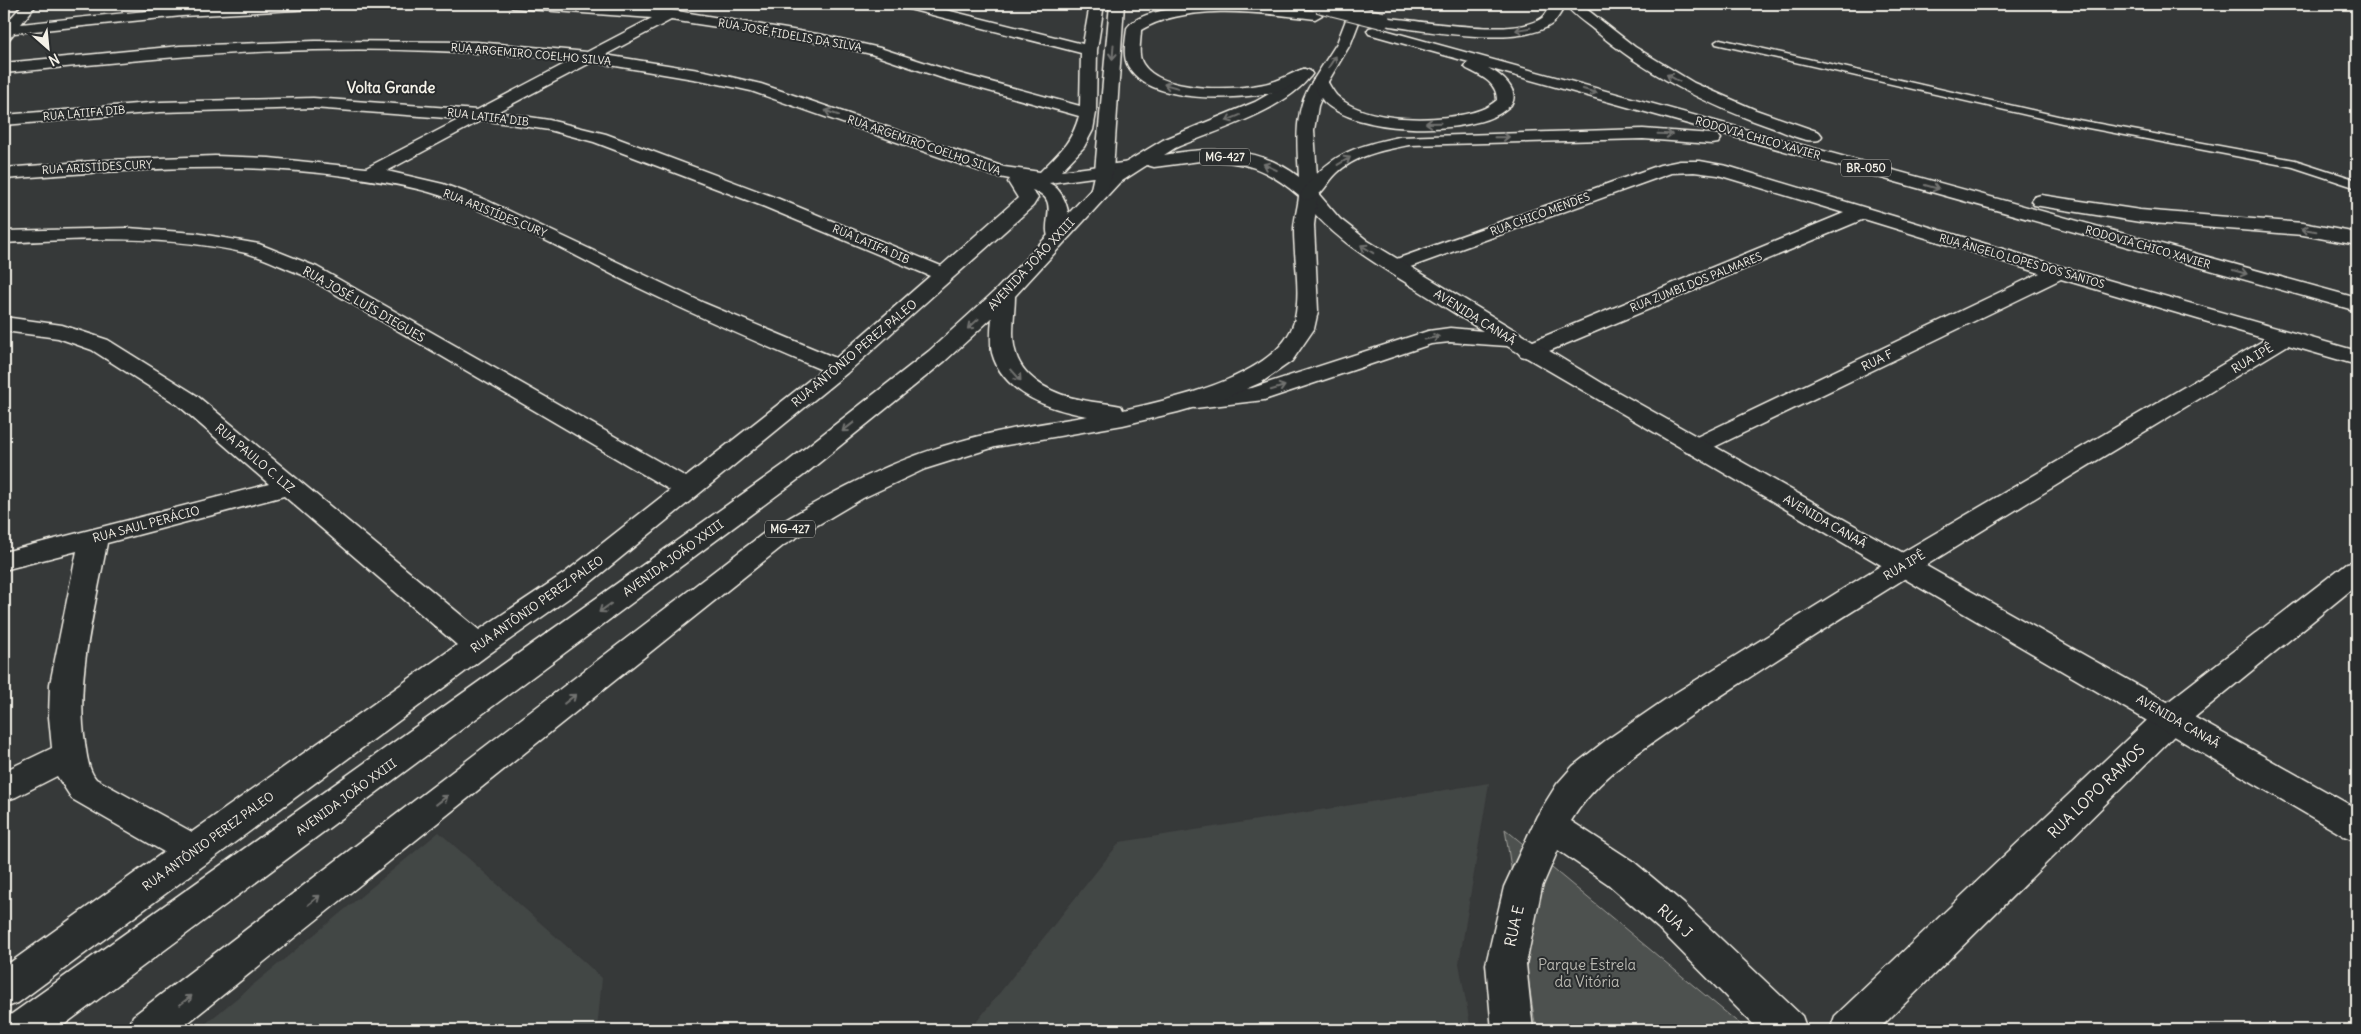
<svg xmlns="http://www.w3.org/2000/svg" width="2361" height="1034" font-family="Delius,sans-serif">
  <style>
    .built { fill: #434645 }
    .green { fill: #4e514f; stroke: #a1a19c }
    .lines { fill: none; stroke-linecap: round; stroke-linejoin: round }
    .service-casing { stroke: #f4f1e8; stroke-width: 3 }
    .minor-casing { stroke: #f4f1e8; stroke-width: 3 }
    .tertiary-casing { stroke: #f4f1e8; stroke-width: 3 }
    .primary-casing { stroke: #f4f1e8; stroke-width: 3 }
    .trunk-casing { stroke: #f4f1e8; stroke-width: 3 }
    .motorway-casing { stroke: #f4f1e8; stroke-width: 3 }
    .service { fill: #2a2d2e; fill-rule: evenodd }
    .minor { fill: #2a2d2e; fill-rule: evenodd }
    .tertiary { fill: #2a2d2e; fill-rule: evenodd }
    .primary { fill: #2a2d2e; fill-rule: evenodd }
    .trunk { fill: #2a2d2e; fill-rule: evenodd }
    .motorway { fill: #2a2d2e; fill-rule: evenodd }
    .motorway-bridge-casing { stroke: #f4f1e8; stroke-width: 18; stroke-linecap: butt }
    .motorway-bridge { stroke: #2a2d2e; stroke-width: 16 }
    .oneway { stroke: #71726f }
    .labels { text-anchor: middle; dominant-baseline: central; stroke-width: 4; stroke-linejoin: round; paint-order: stroke }
    .far-street-label { font-size: 11px; fill: #f4f1e8; stroke: #2a2d2e }
    .shield { fill: #2a2d2e; stroke: #b7b6b0; stroke-width: 1 }
    .shield-label { font-size: 11px; font-weight: bold; fill: #f4f1e8 }
    .street-label { font-size: 12px; fill: #f4f1e8; stroke: #2a2d2e }
    .far-district-label { font-size: 15px; font-weight: bold; fill: #f4f1e8; stroke: #2a2d2e }
    .near-street-label { font-size: 15px; fill: #f4f1e8; stroke: #2a2d2e }
    .near-park-label { font-size: 15px; fill: #bab9b2; stroke: #2a2d2e }
  </style>
  <rect width="100%" height="100%" fill="#363939"/>
  <filter id="ink" filterUnits="userSpaceOnUse"><feTurbulence type="fractalNoise" baseFrequency=".02" numOctaves="2"/><feDisplacementMap in="SourceGraphic" scale="10" xChannelSelector="R" yChannelSelector="G"/><feConvolveMatrix kernelMatrix="1 2 1 2 8 2 1 2 1" color-interpolation-filters="sRGB"/></filter>
  <g filter="url(#ink)">
    <!-- built -->
    <path class="built" d="M1489,783L1459,963L1471,1030H970L1120,842Z
      M439,832L602,978L597,1030H198Z"/>
    <!-- green -->
    <path class="green" d="M1505,829L1747,1030H1536Z"/>
    <g class="lines">
      <defs>
        <path id="service" d="M1720,39L2062,117L2295,160L2357,180V188L2293,167L2062,123L1716,44L1715,42Z"/>
        <path id="minor" d="M23,4H37L21,24C126,13 234,0 340,4L333,8L182,16L14,33L9,39L4,40V26Z
          M506,4H569L671,10L823,35L880,48L954,72L1080,106L1081,53L901,7L899,4H922L1083,44L1090,4H1104L1097,50L1096,113L1093,130L1084,147L1061,171L1130,162L1136,163L1139,167L1136,171L1130,172L1049,183C1067,191 1075,224 1064,240L1057,242L1050,240C1039,224 1063,199 1032,190L1038,198L1033,206L847,373L586,586L489,654L18,1003L4,1008V967L164,852L72,799L57,776L16,797L4,801V771L52,748L49,717L50,684L77,551L4,570V552L269,484L178,405L92,350L58,338L4,331V317L62,325L108,340L196,395L479,630L566,572L670,490L303,275C284,268 265,258 246,253C168,235 83,238 4,243V231L128,228L195,233L259,244L317,267L686,477L822,370C761,344 700,318 641,289C575,256 499,213 429,192C401,184 372,180 344,176C231,160 117,171 4,179V168L108,160L215,156L269,158L366,168L460,119L313,108L161,112L4,125V115L161,102L313,98L477,110L572,60C486,52 401,48 314,50C210,52 107,63 4,73V63L180,46L315,41L476,42L587,52L652,18L513,8ZM671,20L823,43L871,54L942,78L1079,116C1072,142 1059,153 1040,172L1004,167L761,84L705,71L605,55ZM592,62L705,81L751,91L994,176L1010,179L1008,182L1018,198L941,266L779,199L606,134L549,120L497,112ZM482,120L549,130L594,142L765,207L930,276L836,358L704,303L486,200L443,184L387,171ZM284,496L457,645L192,832L96,779C88,769 87,756 85,743C75,677 95,609 107,543Z
          M1680,161H1700L1727,166L2066,268L2357,351V365L2288,345C2118,448 1948,549 1781,657C1741,683 1701,708 1662,736C1627,760 1593,784 1571,821L1634,862L1684,904L1802,1016L1807,1030H1759L1658,928L1608,884L1558,850L1542,887L1526,964L1533,1030H1492L1486,964L1504,887L1537,816L1557,784L1573,766L1605,741L1669,697L1893,558L2266,339L2061,279L1704,452L1695,455L1686,452L1682,447L1686,442L2040,273L1864,219L1537,356L1529,358L1521,356L1517,351L1521,346L1844,213L1718,175L1694,172L1671,173L1402,270L1395,272L1388,270L1385,266L1388,262L1660,165Z
          M2357,561V585L2184,726L1878,1030H1830L1835,1016L2160,708L2347,563Z"/>
        <path id="tertiary" d="M1309,189L1316,191L1340,219L1368,241L1602,383L2357,809V841L2344,836L1507,346L1450,342L1431,344L1264,400L1195,408L1186,406L1183,401L1186,396L1252,388L1428,331L1450,328L1483,331C1457,315 1431,298 1405,282C1365,257 1327,234 1300,195L1302,191Z"/>
        <path id="primary" d="M1304,69L1310,71L1312,74C1287,110 1215,131 1175,148L1164,155C1210,146 1261,147 1299,177C1297,142 1293,109 1314,79H1326L1328,82L1318,106L1314,130L1318,192L1314,225L1318,311L1314,329L1292,361L1262,382L1223,399L1178,412L1123,425L995,447L925,469L863,498L784,545L179,1030H128L133,1016L764,533C829,493 894,458 968,439C1007,428 1048,423 1088,416C1051,410 1003,394 992,353C990,342 991,329 992,318L945,361L804,475L57,1030H4L9,1016L786,463L929,351L996,290L1105,175L1163,140L1255,102L1281,87L1298,71ZM1200,161C1244,160 1266,168 1299,196C1298,208 1294,219 1294,230C1294,259 1301,290 1295,318C1283,376 1172,399 1123,410L1121,406C1108,403 1095,403 1083,400C1057,396 1024,381 1016,354C1010,336 1015,314 1015,296L1119,183L1147,165L1154,167Z"/>
        <path id="trunk" d="M1352,4H1366L1351,43L1326,85H1314L1312,82L1337,43Z"/>
        <path id="motorway" d="M1110,4H1124L1113,171L1106,197L1099,199L1092,197L1090,193L1095,171Z
          M1545,4H1559L1563,9C1560,14 1556,21 1552,24C1519,48 1428,31 1389,26L1382,22L1389,18C1423,21 1515,38 1542,18C1545,16 1547,12 1549,9Z
          M1565,4H1580L1635,47L1694,83L1756,110L1819,132L1822,136L1819,140C1806,143 1789,134 1776,129C1709,106 1647,75 1593,29C1584,22 1572,14 1565,4Z
          M1246,5L1315,11L1322,15L1315,19C1263,13 1188,2 1141,30C1141,40 1137,55 1143,64C1162,94 1242,91 1272,82C1283,79 1293,72 1304,69L1310,71L1312,74L1310,77C1298,83 1287,89 1274,92C1237,100 1150,105 1128,66C1122,55 1126,40 1127,28C1144,4 1218,5 1246,5Z
          M1374,27L2357,298V311L1488,68C1500,74 1521,90 1511,105C1506,109 1500,114 1495,116C1456,135 1356,133 1324,102C1319,96 1316,88 1312,82L1314,79H1326C1329,84 1332,90 1336,95C1365,124 1444,123 1480,110C1486,108 1492,104 1497,100C1497,82 1481,76 1467,69L1464,66L1469,62L1369,34L1367,31L1369,28Z
          M1643,129L1712,134L1718,135L1721,139L1718,143L1712,144L1643,139L1409,145C1384,150 1356,155 1337,173C1325,184 1320,203 1302,199L1300,195C1326,156 1354,146 1399,137Z
          M2041,195L2140,210L2303,223L2357,233V245L2303,235L2140,222L2034,205L2031,201L2034,197Z"/>
      </defs>
      <!-- service casing -->
      <use href="#service" class="service-casing"/>
      <!-- minor casing -->
      <use href="#minor" class="minor-casing"/>
      <!-- tertiary casing -->
      <use href="#tertiary" class="tertiary-casing"/>
      <!-- primary casing -->
      <use href="#primary" class="primary-casing"/>
      <!-- trunk casing -->
      <use href="#trunk" class="trunk-casing"/>
      <!-- motorway casing -->
      <use href="#motorway" class="motorway-casing"/>
      <!-- service -->
      <use href="#service" class="service"/>
      <!-- minor -->
      <use href="#minor" class="minor"/>
      <!-- tertiary -->
      <use href="#tertiary" class="tertiary"/>
      <!-- primary -->
      <use href="#primary" class="primary"/>
      <!-- trunk -->
      <use href="#trunk" class="trunk"/>
      <!-- motorway -->
      <use href="#motorway" class="motorway"/>
      <defs>
        <path id="motorway-bridge" d="M1318,4L1382,20"/>
      </defs>
      <!-- motorway-bridge casing -->
      <use href="#motorway-bridge" class="motorway-bridge-casing"/>
      <!-- motorway-bridge -->
      <use href="#motorway-bridge" class="motorway-bridge"/>
    </g>
    <!-- one-way arrows -->
    <defs><path id="oneway-shaft" d="M-6 0H5M1.5-3L5.5 0L1.5 3" fill="none" stroke-width="1.6" stroke-linecap="round" stroke-linejoin="round" transform="scale(1.25)"/></defs>
    <g class="oneway">
      <use href="#oneway-shaft" transform="translate(1523 29) rotate(170)"/>
      <use href="#oneway-shaft" transform="translate(1113 52) rotate(94)"/>
      <use href="#oneway-shaft" transform="translate(1332 62) rotate(-57)"/>
      <use href="#oneway-shaft" transform="translate(1673 78) rotate(-151)"/>
      <use href="#oneway-shaft" transform="translate(1171 86) rotate(-165)"/>
      <use href="#oneway-shaft" transform="translate(1590 91) rotate(16)"/>
      <use href="#oneway-shaft" transform="translate(832 113) rotate(-161)"/>
      <use href="#oneway-shaft" transform="translate(1233 118) rotate(157)"/>
      <use href="#oneway-shaft" transform="translate(1433 123) rotate(179)"/>
      <use href="#oneway-shaft" transform="translate(1665 134) rotate(2)"/>
      <use href="#oneway-shaft" transform="translate(1502 137) rotate(-1)"/>
      <use href="#oneway-shaft" transform="translate(1344 161) rotate(-31)"/>
      <use href="#oneway-shaft" transform="translate(1270 167) rotate(-155)"/>
      <use href="#oneway-shaft" transform="translate(1932 187) rotate(16)"/>
      <use href="#oneway-shaft" transform="translate(2309 230) rotate(-170)"/>
      <use href="#oneway-shaft" transform="translate(1367 249) rotate(-147)"/>
      <use href="#oneway-shaft" transform="translate(2240 272) rotate(16)"/>
      <use href="#oneway-shaft" transform="translate(973 324) rotate(138)"/>
      <use href="#oneway-shaft" transform="translate(1432 338) rotate(-11)"/>
      <use href="#oneway-shaft" transform="translate(1016 375) rotate(49)"/>
      <use href="#oneway-shaft" transform="translate(1278 388) rotate(-17)"/>
      <use href="#oneway-shaft" transform="translate(848 427) rotate(142)"/>
      <use href="#oneway-shaft" transform="translate(605 608) rotate(144)"/>
      <use href="#oneway-shaft" transform="translate(570 699) rotate(-38)"/>
      <use href="#oneway-shaft" transform="translate(442 800) rotate(-38)"/>
      <use href="#oneway-shaft" transform="translate(314 900) rotate(-38)"/>
      <use href="#oneway-shaft" transform="translate(186 1000) rotate(-38)"/>
    </g>
  </g>
  <g class="labels">
    <!-- far-street labels -->
    <g class="far-street-label">
      <text transform="translate(790 35) rotate(10)">RUA JOSÉ FIDELIS DA SILVA</text>
      <text transform="translate(531 54) rotate(5)">RUA ARGEMIRO COELHO SILVA</text>
      <text transform="translate(84 113) rotate(-5)">RUA LATIFA DIB</text>
      <text transform="translate(488 117) rotate(7)">RUA LATIFA DIB</text>
      <text transform="translate(1758 138) rotate(16)">RODOVIA CHICO XAVIER</text>
      <text transform="translate(924 145) rotate(19)">RUA ARGEMIRO COELHO SILVA</text>
      <text transform="translate(97 167) rotate(-3)">RUA ARISTÍDES CURY</text>
      <text transform="translate(495 213) rotate(22)">RUA ARISTÍDES CURY</text>
      <text transform="translate(1540 214) rotate(-20)">RUA CHICO MENDES</text>
      <text transform="translate(871 244) rotate(23)">RUA LATIFA DIB</text>
      <text transform="translate(2148 247) rotate(16)">RODOVIA CHICO XAVIER</text>
      <text transform="translate(2022 261) rotate(16)">RUA ÂNGELO LOPES DOS SANTOS</text>
      <text transform="translate(1696 282) rotate(-22)">RUA ZUMBI DOS PALMARES</text>
    </g>
    <!-- shield labels -->
    <g class="shield">
      <rect x="1200" y="148.5" width="50" height="17" rx="4"/>
      <rect x="1841" y="159.5" width="50" height="17" rx="4"/>
      <rect x="765" y="520.5" width="50" height="17" rx="4"/>
    </g>
    <g class="shield-label">
      <text x="1225" y="157">MG-427</text>
      <text x="1866" y="168">BR-050</text>
      <text x="790" y="529">MG-427</text>
    </g>
    <!-- street labels -->
    <g class="street-label">
      <text transform="translate(1031 264) rotate(-47)">AVENIDA JOÃO XXIII</text>
      <text transform="translate(364 304) rotate(30)">RUA JOSÉ LUÍS DIEGUES</text>
      <text transform="translate(1475 317) rotate(32)">AVENIDA CANAÃ</text>
      <text transform="translate(854 353) rotate(-40)">RUA ANTÔNIO PEREZ PALEO</text>
      <text transform="translate(2252 358) rotate(-31)">RUA IPÊ</text>
      <text transform="translate(1877 360) rotate(-26)">RUA F</text>
      <text transform="translate(255 458) rotate(40)">RUA PAULO C. LIZ</text>
      <text transform="translate(1825 521) rotate(30)">AVENIDA CANAÃ</text>
      <text transform="translate(146 524) rotate(-15)">RUA SAUL PERÁCIO</text>
      <text transform="translate(673 558) rotate(-36)">AVENIDA JOÃO XXIII</text>
      <text transform="translate(1904 565) rotate(-31)">RUA IPÊ</text>
      <text transform="translate(537 604) rotate(-35)">RUA ANTÔNIO PEREZ PALEO</text>
      <text transform="translate(2178 721) rotate(30)">AVENIDA CANAÃ</text>
      <text transform="translate(346 797) rotate(-36)">AVENIDA JOÃO XXIII</text>
      <text transform="translate(208 841) rotate(-36)">RUA ANTÔNIO PEREZ PALEO</text>
    </g>
    <!-- far-district labels -->
    <g class="far-district-label">
      <text x="391" y="87">Volta Grande</text>
    </g>
    <!-- near-street labels -->
    <g class="near-street-label">
      <text transform="translate(2096 791) rotate(-44)">RUA LOPO RAMOS</text>
      <text transform="translate(1675 921) rotate(43)">RUA J</text>
      <text transform="translate(1514 926) rotate(-77)">RUA E</text>
    </g>
    <!-- near-park labels -->
    <g class="near-park-label">
      <text x="1587" y="964">Parque Estrela<tspan x="1587" dy="17">da Vitória</tspan></text>
    </g>
  </g>
  <!-- margin -->
  <rect width="2361" height="1034" fill="none" stroke="#2a2d2e" stroke-width="20"/>
  <rect x="10" y="10" width="2341" height="1014" fill="none" stroke="#f4f1e8" stroke-width="2" filter="url(#ink)"/>
  <!-- north arrow -->
  <g transform="translate(48 48) rotate(153)" stroke="#2a2d2e" stroke-width="4" paint-order="stroke">
  <path d="M0-4L9 19L0 12L-9 19Z" fill="#f4f1e8"/>
  <text y="-8" font-size="14" font-weight="bold" text-anchor="middle" fill="#f4f1e8">N</text>
  </g>
</svg>
